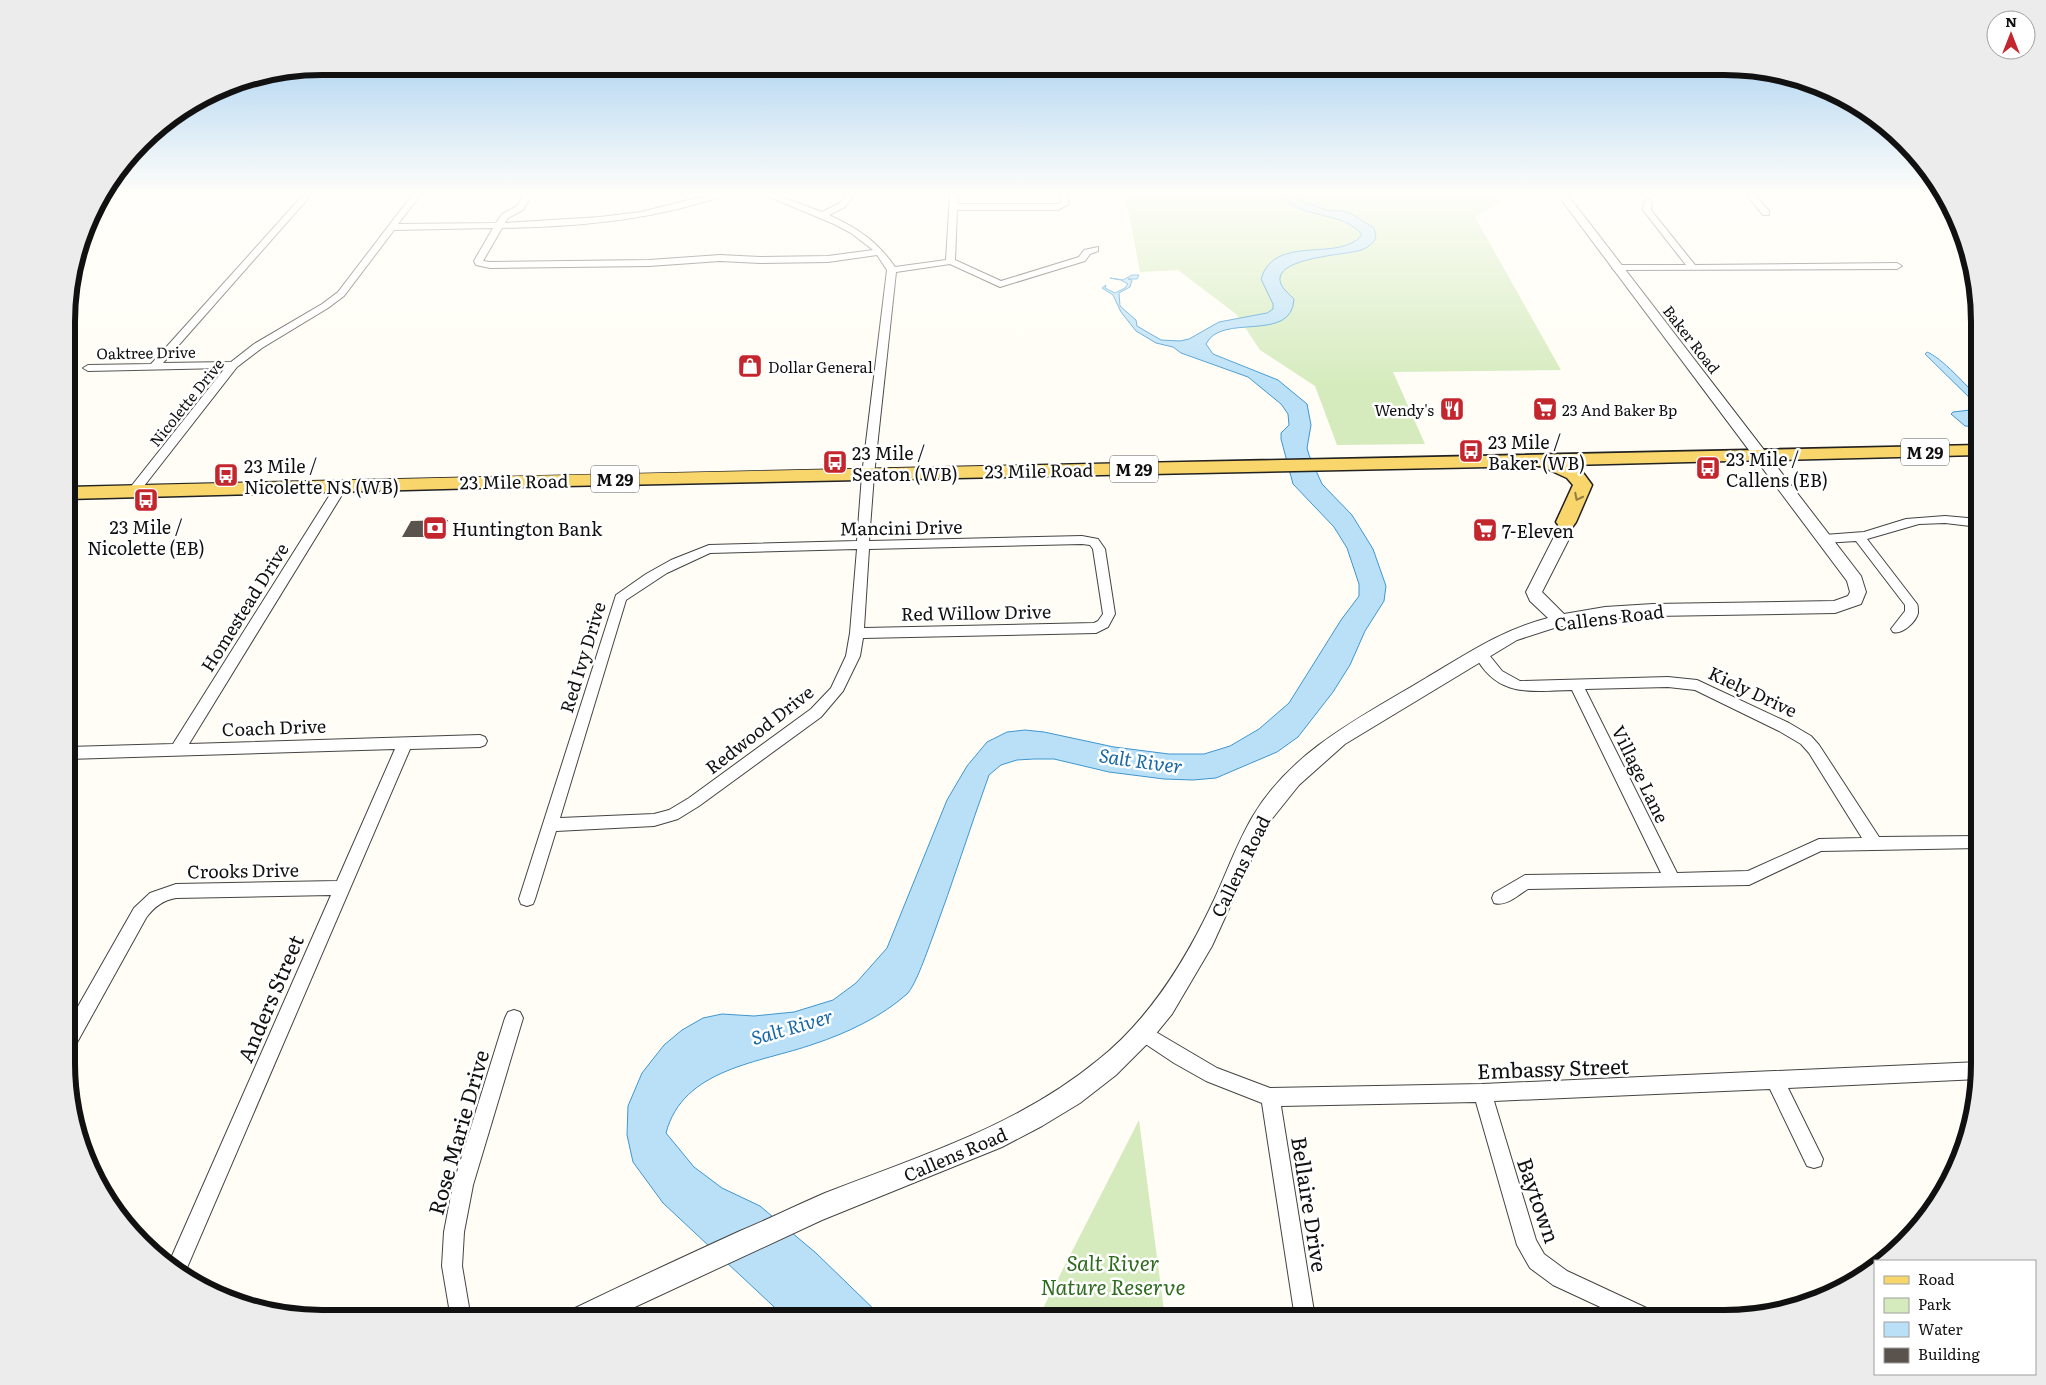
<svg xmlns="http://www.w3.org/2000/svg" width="2046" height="1385" font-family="Literata,serif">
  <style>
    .green { fill: #d5ebbd }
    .water { fill: #b9e0f7; stroke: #3f96cf }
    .building { fill: #5a524d }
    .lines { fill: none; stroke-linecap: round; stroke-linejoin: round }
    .minor-casing { stroke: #444; stroke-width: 2 }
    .tertiary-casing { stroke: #444; stroke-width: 2 }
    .primary-casing { stroke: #222; stroke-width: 3 }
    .minor { fill: #fff; fill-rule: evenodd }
    .tertiary { fill: #fff; fill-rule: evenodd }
    .primary { fill: #f9d66b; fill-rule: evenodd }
    .oneway { stroke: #917d42 }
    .labels { text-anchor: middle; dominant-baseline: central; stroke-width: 5; stroke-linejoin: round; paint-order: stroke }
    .far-street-label { font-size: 15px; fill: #111; stroke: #fff }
    .far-poi-label { font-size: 15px; fill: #111; stroke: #fff; text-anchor: start }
    .shield { fill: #fff; stroke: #585858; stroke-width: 1 }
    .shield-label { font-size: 16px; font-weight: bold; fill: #111 }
    .poi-label { font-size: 18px; fill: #111; stroke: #fff; text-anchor: start }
    .street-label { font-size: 18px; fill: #111; stroke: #fff }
    .water-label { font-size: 19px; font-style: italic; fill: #1768a6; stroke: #fff }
    .near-street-label { font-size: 21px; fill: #111; stroke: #fff }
    .near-park-label { font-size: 21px; font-style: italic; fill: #2f6b1f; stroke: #fff }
    .rim { fill: none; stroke: #111; stroke-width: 6 }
  </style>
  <rect width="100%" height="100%" fill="#fffdf5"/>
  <!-- green -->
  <path class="green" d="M1125,194H1496L1500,202L1475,217L1561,370L1393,372L1425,444L1337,445L1315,386L1260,350L1236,314L1178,270L1140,272Z
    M1139,1120L1165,1318H1038Z"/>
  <!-- water -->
  <path class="water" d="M1282,194H1295L1297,199L1326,210L1343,211L1352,214L1374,228L1376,238C1372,244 1368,248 1361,250C1349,255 1270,257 1281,284C1283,289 1290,295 1294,299C1292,344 1221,312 1206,344L1213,354L1278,380L1307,404L1311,425L1307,448L1309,455L1322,484L1352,515L1373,549L1386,586L1384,601L1365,631L1350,665L1333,692L1298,737L1277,752L1216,778L1193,780L1164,779L1109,772L1054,759H1034L1017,760L1001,765L989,775C970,828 953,882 933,936C928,949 916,985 907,994C881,1017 847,1033 814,1044C760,1063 683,1068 666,1133L694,1167L722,1188L760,1206L816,1253L884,1319H787L663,1203L633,1162L627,1135L628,1106L642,1073L664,1045L682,1030L703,1018L722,1014L754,1016L794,1012L833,1000L856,983L887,948L947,800L967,766L987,742L1007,732L1025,730L1044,732L1114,747L1169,754H1204L1230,746L1259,729L1289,703L1341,620L1359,596V584L1347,548L1334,527L1293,484L1281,439V433L1289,425L1288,414L1281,404L1248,377L1181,353L1173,347L1156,343L1136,331L1121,312L1113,295L1102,288L1106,285L1105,288L1115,293L1125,288L1128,284L1121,280L1110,278L1123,280L1132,275H1139L1137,279H1128L1132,280L1130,287L1119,293L1120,306L1136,320L1137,326L1161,340L1180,341L1189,339L1219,322L1267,313L1273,309V304L1261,279C1274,233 1340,263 1362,235C1344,210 1293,219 1282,194Z
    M1927,352C1941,357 1968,387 1979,399V407L1925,354Z
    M1979,409V427L1965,426L1951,414L1953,412Z"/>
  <!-- building -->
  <path class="building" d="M448,520L439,537H402L411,521Z"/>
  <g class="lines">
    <defs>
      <path id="minor" d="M304,194H312L163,363L231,362L254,344L322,304L338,292L413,194H421L398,224L496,223L502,214L517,206L524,194H532L523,210L508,218L505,223L600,217L641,212L712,194H725C718,200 705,201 696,204C634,222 567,227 502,228L483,261L490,262L649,260L720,255L760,257L828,256L873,250L851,233L834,224L762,194H773L822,212L840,203L847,194H855L845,207L829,215C857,228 877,241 895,267L946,260L950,194H958V204H1057L1061,203L1060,194H1068L1069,204L1058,210H957L955,260L1001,281L1079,257L1084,250L1098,247V251L1090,254L1085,261L1000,287L950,264L896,272L874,475L869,541L1082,536L1098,539L1105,549L1115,614L1108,627L1096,633L863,638L860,656L843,691L821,717L699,806L678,819L654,826L556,831L535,899L533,904L527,906L521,904L519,899L616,595L646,574L671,560L709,545L857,541L862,475L887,270L877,255L828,262L760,263L720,261L649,266L490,268L476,265L474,261L493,228L394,230L344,296L328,308L262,348L237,367L137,495H129L127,492L129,489L225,368L88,371L83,368L88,365L151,364ZM1082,544L1090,545L1093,549L1103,614L1098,621L1094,623L864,628L869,549ZM857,549L850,633L846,656L831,688L811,709L689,798L669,810L654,814L560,818L626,600L667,573L710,553Z
        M1746,194H1754L1769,211V215H1763Z
        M1648,199L1652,202L1651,210L1654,214L1695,265L1897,263L1902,266L1897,269L1614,270L1612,268L1617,265H1686L1643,210L1644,202Z
        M342,481L348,485L189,744L480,735L485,737L487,741L485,745L480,747L410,749L183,1277L168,1265L331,895L176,898C163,900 154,907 146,918L74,1048L68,1050V1024L134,908L150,893L176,884L337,881L395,749L68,759V747L173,744L336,485Z
        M1945,516L1979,519V527L1945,523L1919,524L1867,539L1917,604C1918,605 1918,611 1918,613C1916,622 1902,635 1893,632L1891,629L1905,611V605L1856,541L1824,543L1818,539L1824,535L1864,532L1906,519Z
        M1481,649L1486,651L1502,671L1520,681L1668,677L1697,680L1789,723L1811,736L1819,745L1879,837L1979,836V848L1821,851L1749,885L1528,889C1518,895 1506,907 1494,903L1492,898L1494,893L1525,875L1661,873L1572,690C1529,691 1497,698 1474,654L1476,651ZM1668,687L1695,690L1779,731L1801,744L1809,753L1862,838L1819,839L1748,871L1677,873L1585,689Z
        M514,1010L520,1012L523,1018L473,1185L464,1232L462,1266L471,1319H451L442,1266L444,1232L453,1185L505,1018L508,1012Z
        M1144,1025L1217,1068L1270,1088L1482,1084L1979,1062V1079L1788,1088L1823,1159L1821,1166L1814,1168L1807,1166L1770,1089L1494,1101L1536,1240L1544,1254L1567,1271L1653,1311L1656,1318H1624L1553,1285L1530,1268L1517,1245L1476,1102L1281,1106L1315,1318H1295L1262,1103L1206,1081L1174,1063L1138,1039L1135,1033L1138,1027Z"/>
      <path id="tertiary" d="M1557,194H1567L1861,576L1866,592L1861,604L1835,613L1653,616L1605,619L1557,627L1517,640L1345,744L1299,785L1267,825L1212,946L1172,1014L1150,1041L1116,1075L1080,1103L1042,1126L1002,1147L822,1220L609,1319H567L571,1310C627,1283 683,1257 740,1231C769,1219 797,1205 825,1193C920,1156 1018,1126 1098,1060C1150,1019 1186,960 1214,900C1227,872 1237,843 1253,816C1292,750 1363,716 1426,678C1467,654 1501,630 1548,618L1530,601L1526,592L1555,535L1561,519H1571L1574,522L1571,535L1542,592L1564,614L1605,607L1653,604L1834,601L1848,596L1850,592L1847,581Z"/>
      <path id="primary" d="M1979,445V455L1569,465L1581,470L1592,485L1576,522L1573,526L1566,528L1559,526L1556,522L1573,485L1567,478L1541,466L516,487L68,499V487C705,470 1342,460 1979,445Z"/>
    </defs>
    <!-- minor casing -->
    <use href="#minor" class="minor-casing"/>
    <!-- tertiary casing -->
    <use href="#tertiary" class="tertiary-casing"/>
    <!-- primary casing -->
    <use href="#primary" class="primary-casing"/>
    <!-- minor -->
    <use href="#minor" class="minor"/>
    <!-- tertiary -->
    <use href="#tertiary" class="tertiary"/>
    <!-- primary -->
    <use href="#primary" class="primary"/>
  </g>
  <!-- one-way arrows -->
  <defs><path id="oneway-chevron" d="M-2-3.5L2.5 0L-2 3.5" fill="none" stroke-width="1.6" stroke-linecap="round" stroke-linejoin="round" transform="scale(1.25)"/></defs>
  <use class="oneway" href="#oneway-chevron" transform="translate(1578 497) rotate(117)"/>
  <!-- sky -->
  <linearGradient id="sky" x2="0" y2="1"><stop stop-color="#95c6ee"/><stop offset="0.5" stop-color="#fffefa"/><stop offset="1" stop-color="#fffefa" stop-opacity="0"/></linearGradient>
  <rect width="2046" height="388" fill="url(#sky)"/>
  <!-- icons -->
  <defs>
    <symbol id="shop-square" viewBox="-11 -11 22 22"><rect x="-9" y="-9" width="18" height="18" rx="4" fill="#c4262e" stroke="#fff"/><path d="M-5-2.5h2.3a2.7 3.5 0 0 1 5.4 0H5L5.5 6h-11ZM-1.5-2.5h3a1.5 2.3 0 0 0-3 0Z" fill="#fff"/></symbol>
    <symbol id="restaurant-square" viewBox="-11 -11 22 22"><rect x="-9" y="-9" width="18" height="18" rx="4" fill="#c4262e" stroke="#fff"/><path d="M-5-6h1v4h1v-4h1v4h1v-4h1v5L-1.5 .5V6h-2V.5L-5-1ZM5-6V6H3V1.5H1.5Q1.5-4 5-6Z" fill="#fff"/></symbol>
    <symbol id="supermarket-square" viewBox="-11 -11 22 22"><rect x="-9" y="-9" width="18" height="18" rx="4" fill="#c4262e" stroke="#fff"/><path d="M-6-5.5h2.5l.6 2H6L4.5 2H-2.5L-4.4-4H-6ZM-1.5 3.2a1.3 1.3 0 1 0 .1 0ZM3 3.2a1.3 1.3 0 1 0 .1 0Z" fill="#fff"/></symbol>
    <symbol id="bus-square" viewBox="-11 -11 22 22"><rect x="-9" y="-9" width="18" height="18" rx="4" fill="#c4262e" stroke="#fff"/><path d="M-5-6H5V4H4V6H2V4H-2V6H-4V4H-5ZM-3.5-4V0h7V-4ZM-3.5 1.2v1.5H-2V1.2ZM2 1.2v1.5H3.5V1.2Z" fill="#fff"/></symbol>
    <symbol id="bank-square" viewBox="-11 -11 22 22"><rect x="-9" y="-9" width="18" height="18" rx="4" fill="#c4262e" stroke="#fff"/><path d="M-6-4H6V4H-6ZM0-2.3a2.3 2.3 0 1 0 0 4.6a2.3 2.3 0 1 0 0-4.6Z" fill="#fff"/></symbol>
  </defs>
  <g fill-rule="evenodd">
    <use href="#shop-square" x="736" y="352" width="28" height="28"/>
    <use href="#restaurant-square" x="1438" y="395" width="28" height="28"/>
    <use href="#supermarket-square" x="1531" y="395" width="28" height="28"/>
    <use href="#bus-square" x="1457" y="437" width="28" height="28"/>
    <use href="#bus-square" x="821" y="448" width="28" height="28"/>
    <use href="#bus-square" x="1694" y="454" width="28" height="28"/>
    <use href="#bus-square" x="212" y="461" width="28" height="28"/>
    <use href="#bus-square" x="132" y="486" width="28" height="28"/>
    <use href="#bank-square" x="421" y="514" width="28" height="28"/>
    <use href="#supermarket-square" x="1471" y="516" width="28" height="28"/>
  </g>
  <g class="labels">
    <!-- far-street labels -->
    <g class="far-street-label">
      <text transform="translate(1692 339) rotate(52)">Baker Road</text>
      <text transform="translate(146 352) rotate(-1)">Oaktree Drive</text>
      <text transform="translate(186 402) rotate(-51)">Nicolette Drive</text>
    </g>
    <!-- far-poi labels -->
    <g class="far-poi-label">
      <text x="768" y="366">Dollar General</text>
      <text x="1434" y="409" text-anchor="end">Wendy's</text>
      <text x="1562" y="409">23 And Baker Bp</text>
    </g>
    <!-- shield labels -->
    <g class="shield">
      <rect x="1901" y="438.5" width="48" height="27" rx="4"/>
      <rect x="1110" y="455.5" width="48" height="27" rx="4"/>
      <rect x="591" y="465.5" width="48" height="27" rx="4"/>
    </g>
    <g class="shield-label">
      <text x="1925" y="452">M 29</text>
      <text x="1134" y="469">M 29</text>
      <text x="615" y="479">M 29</text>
    </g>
    <!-- poi labels -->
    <g class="poi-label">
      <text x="1488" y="441">23 Mile /<tspan x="1488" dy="21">Baker (WB)</tspan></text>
      <text x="852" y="452">23 Mile /<tspan x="852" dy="21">Seaton (WB)</tspan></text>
      <text x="1726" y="458">23 Mile /<tspan x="1726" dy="21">Callens (EB)</tspan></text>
      <text x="244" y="465">23 Mile /<tspan x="244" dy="21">Nicolette NS (WB)</tspan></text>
      <text x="146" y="526" text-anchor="middle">23 Mile /<tspan x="146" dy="21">Nicolette (EB)</tspan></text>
      <text x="452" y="528">Huntington Bank</text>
      <text x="1502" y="530">7-Eleven</text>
    </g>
    <!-- street labels -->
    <g class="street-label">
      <text transform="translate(1039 470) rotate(-1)">23 Mile Road</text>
      <text transform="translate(514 481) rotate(-1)">23 Mile Road</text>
      <text transform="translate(901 527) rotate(-1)">Mancini Drive</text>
      <text transform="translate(244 607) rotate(-58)">Homestead Drive</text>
      <text transform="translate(976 612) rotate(-1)">Red Willow Drive</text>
      <text transform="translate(1609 617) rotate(-7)">Callens Road</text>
      <text transform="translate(582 657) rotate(-73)">Red Ivy Drive</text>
      <text transform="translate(1753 691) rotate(25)">Kiely Drive</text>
      <text transform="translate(274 727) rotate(-2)">Coach Drive</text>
      <text transform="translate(759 729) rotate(-38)">Redwood Drive</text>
      <text transform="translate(1641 774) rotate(64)">Village Lane</text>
      <text transform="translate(1240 866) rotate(-64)">Callens Road</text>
      <text transform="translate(243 870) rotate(-1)">Crooks Drive</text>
      <text transform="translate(955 1154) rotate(-23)">Callens Road</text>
    </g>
    <!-- water labels -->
    <g class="water-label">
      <text transform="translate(1141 760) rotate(8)">Salt River</text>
      <text transform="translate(792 1026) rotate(-16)">Salt River</text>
    </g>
    <!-- near-street labels -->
    <g class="near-street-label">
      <text transform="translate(269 998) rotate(-67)">Anders Street</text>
      <text transform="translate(1553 1067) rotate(-2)">Embassy Street</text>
      <text transform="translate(457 1132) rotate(-74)">Rose Marie Drive</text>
      <text transform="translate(1540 1200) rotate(71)">Baytown</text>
      <text transform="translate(1311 1204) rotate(81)">Bellaire Drive</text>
    </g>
    <!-- near-park labels -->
    <g class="near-park-label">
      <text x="1113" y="1261">Salt River<tspan x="1113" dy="24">Nature Reserve</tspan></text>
    </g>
  </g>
  <!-- crop -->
  <path d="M0 0H2046V1385H0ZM322 75H1724A247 247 0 0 1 1971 322V1063A247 247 0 0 1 1724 1310H322A247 247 0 0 1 75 1063V322A247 247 0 0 1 322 75Z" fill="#ececec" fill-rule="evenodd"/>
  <path class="rim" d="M322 75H1724A247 247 0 0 1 1971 322V1063A247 247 0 0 1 1724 1310H322A247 247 0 0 1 75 1063V322A247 247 0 0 1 322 75Z"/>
  <!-- legend -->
  <rect x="1874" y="1260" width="162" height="115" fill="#ffffff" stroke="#a0a0a0"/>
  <rect x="1884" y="1276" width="25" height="8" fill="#f9d66b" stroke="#a0a0a0"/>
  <text x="1918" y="1285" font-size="15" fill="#111111">Road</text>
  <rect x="1884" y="1298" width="25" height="15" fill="#d5ebbd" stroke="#a0a0a0"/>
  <text x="1918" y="1310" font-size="15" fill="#111111">Park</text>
  <rect x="1884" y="1322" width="25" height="15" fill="#b9e0f7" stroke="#a0a0a0"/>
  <text x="1918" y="1335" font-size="15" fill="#111111">Water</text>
  <rect x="1884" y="1348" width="25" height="15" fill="#5a524d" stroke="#a0a0a0"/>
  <text x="1918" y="1360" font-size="15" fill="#111111">Building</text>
  <!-- north arrow -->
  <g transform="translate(2011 35)"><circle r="24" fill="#ffffff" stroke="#a0a0a0"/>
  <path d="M0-4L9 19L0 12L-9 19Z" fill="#c4262e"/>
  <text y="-8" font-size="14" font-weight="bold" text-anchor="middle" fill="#111111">N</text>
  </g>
</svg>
